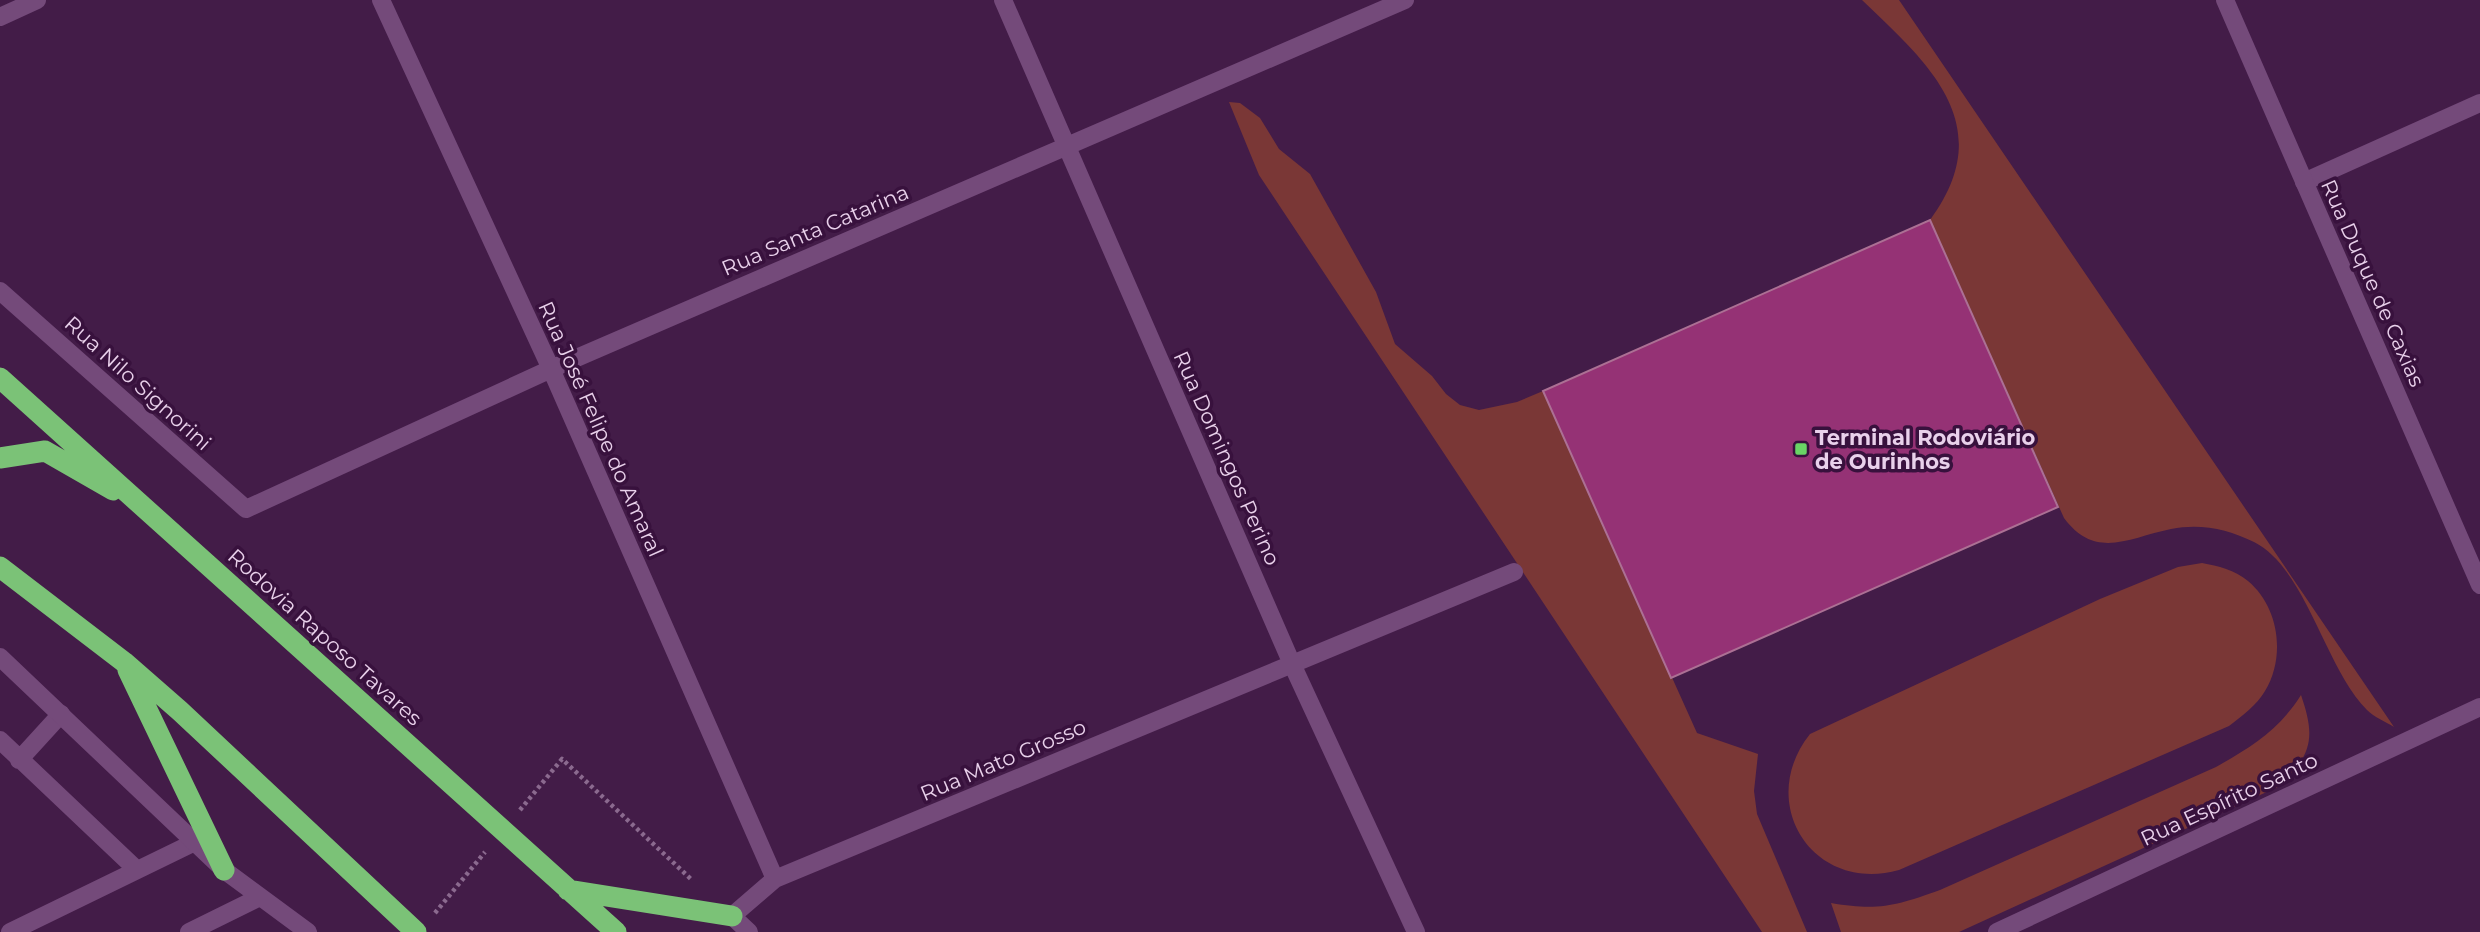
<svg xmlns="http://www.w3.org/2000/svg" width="2480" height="932" font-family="Montserrat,sans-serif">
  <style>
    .green { fill: #7a3736 }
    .building { fill: #953275; stroke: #ac7094; stroke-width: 2 }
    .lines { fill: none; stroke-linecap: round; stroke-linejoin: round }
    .path { stroke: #8b6a8f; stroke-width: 4.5; stroke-dasharray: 3.5 3.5; stroke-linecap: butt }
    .service { stroke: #744a7a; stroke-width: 18 }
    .minor { stroke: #744a7a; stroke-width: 18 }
    .tertiary { stroke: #744a7a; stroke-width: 18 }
    .motorway { stroke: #7bc277; stroke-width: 21 }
    .poi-dot { fill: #69d465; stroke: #38113d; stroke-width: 2.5 }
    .labels { text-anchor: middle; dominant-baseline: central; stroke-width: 7; stroke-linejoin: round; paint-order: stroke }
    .street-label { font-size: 21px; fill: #e9d1eb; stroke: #38113d }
    .poi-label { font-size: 21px; font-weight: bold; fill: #e9d1eb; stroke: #38113d; text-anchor: start }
  </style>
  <rect width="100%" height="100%" fill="#431c48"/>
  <!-- green -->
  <path class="green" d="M1862,0H1899L2394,727C2386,722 2374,717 2367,710C2325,668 2306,568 2254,542C2228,529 2200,523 2171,529C2130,537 2096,561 2064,518L1930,220C2000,125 1929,64 1862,0Z
    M1229,102L1240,103L1260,118L1279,149L1310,174L1376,292L1395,344L1432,376L1446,394L1460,405L1479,410L1517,402L1543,391L1697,733L1758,754L1754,791L1757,814L1807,932H1762L1259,175Z
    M2202,563C2218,566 2235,570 2248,581C2279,607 2286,656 2265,691C2257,705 2242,716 2229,726L1899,870C1813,894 1755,803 1810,734L2100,599L2178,567Z
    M2301,695C2315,736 2313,752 2282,785L1959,932H1841L1831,903C1878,911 1896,906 1940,890L2216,767C2251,747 2279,730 2301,695Z"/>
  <!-- building -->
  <path class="building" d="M1930,220L2058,507L1671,678L1543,391Z"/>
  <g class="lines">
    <!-- path -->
    <path class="path" d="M520,810L562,759L692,880
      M435,913L485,852"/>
    <!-- service -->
    <path class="service" d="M0,740L136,869
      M19,760L61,714
      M10,932L195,842"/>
    <!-- minor -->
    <path class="minor" d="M381,0L551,369L775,879
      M1003,0L1292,664L1416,932
      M0,17L37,0
      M2304,182L2480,103
      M0,291L246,509L551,369L1405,0
      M0,657L224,870L308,932
      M189,932L260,897
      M749,932L732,916L775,879L1514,572
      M1997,932L2480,707"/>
    <!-- tertiary -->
    <path class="tertiary" d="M2225,0L2480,585"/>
    <!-- motorway -->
    <path class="motorway" d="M0,378L616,932
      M0,458L45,451L113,490
      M0,567L124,662L180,711L416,932
      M128,670L224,870
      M568,890L732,916"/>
  </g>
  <!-- markers -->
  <rect class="poi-dot" x="1794" y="442" width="14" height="14" rx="3.5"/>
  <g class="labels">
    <!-- street labels -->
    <g class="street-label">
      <text transform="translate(815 230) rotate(-23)">Rua Santa Catarina</text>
      <text transform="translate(2373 283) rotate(66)">Rua Duque de Caxias</text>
      <text transform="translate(138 383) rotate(42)">Rua Nilo Signorini</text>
      <text transform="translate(601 429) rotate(66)">Rua José Felipe do Amaral</text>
      <text transform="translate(1227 458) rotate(66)">Rua Domingos Perino</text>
      <text transform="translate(325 637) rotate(42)">Rodovia Raposo Tavares</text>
      <text transform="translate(1003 760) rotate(-23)">Rua Mato Grosso</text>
      <text transform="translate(2229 799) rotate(-25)">Rua Espírito Santo</text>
    </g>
    <!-- poi labels -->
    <g class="poi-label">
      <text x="1815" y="437">Terminal Rodoviário<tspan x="1815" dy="24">de Ourinhos</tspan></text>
    </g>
  </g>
</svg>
